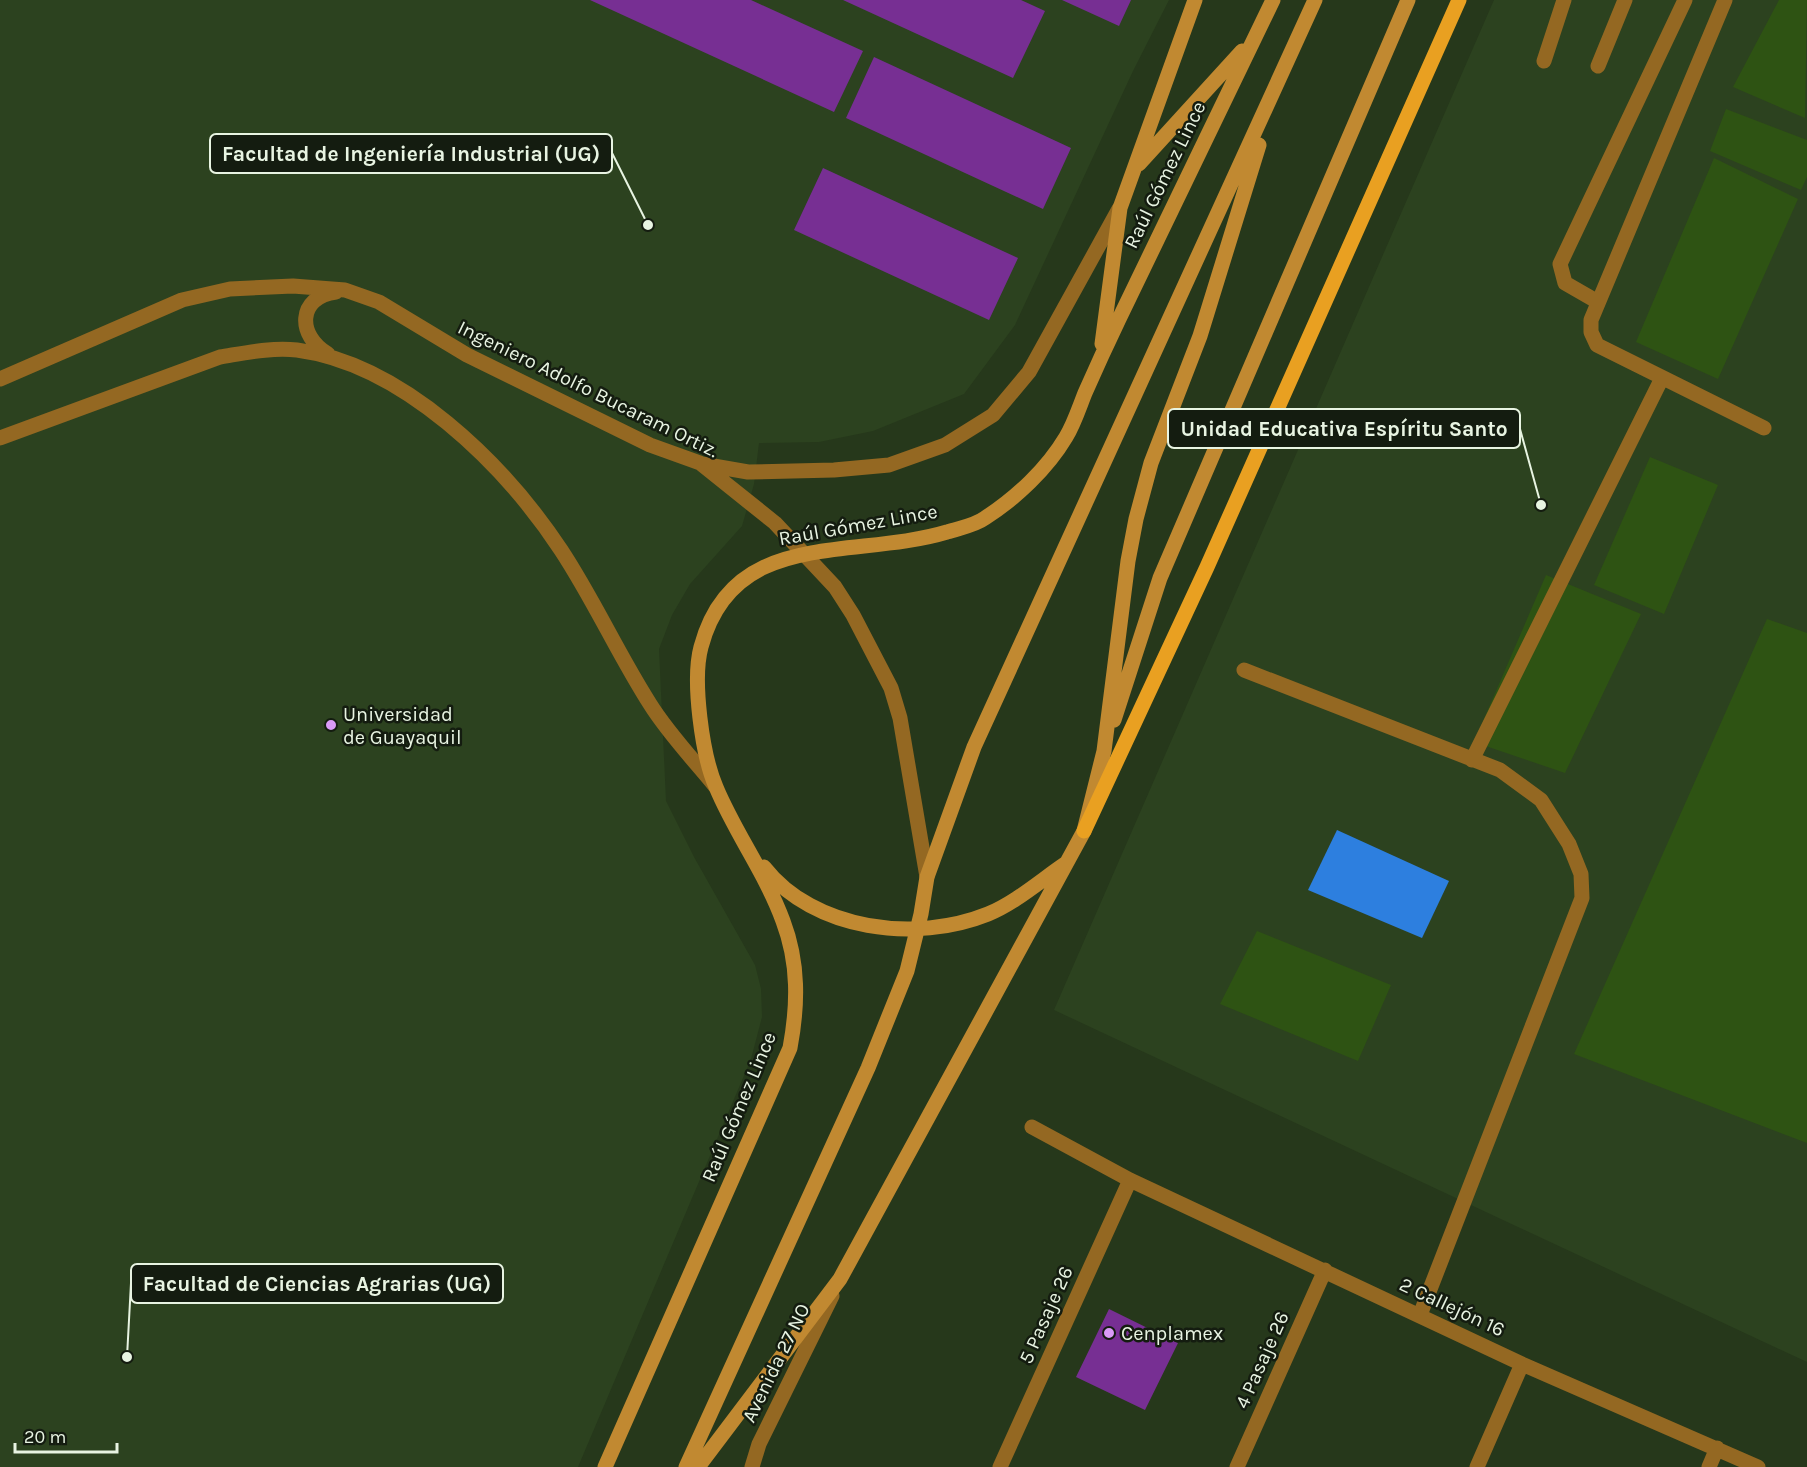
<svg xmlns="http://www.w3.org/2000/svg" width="1807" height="1467" font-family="Karla,sans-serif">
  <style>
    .built { fill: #2c421f }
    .green { fill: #2e5313 }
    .water { fill: #2d7fdf }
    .building { fill: #772f93 }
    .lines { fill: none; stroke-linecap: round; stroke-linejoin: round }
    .service { stroke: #946822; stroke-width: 15 }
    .minor { stroke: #946822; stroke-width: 15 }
    .secondary { stroke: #c18931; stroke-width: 15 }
    .primary { stroke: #e9a021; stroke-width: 15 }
    .poi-dot { fill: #da9af7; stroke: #141c10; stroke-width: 2 }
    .labels { text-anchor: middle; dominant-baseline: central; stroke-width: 5; stroke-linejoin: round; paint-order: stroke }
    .street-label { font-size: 20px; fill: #e8f4e2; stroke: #141c10 }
    .poi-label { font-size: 20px; fill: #e8f4e2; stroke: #141c10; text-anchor: start }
    .leader { fill: none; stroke: #e8f4e2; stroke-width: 2 }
    .callout-dot { fill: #e8f4e2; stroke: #141c10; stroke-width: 2 }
    .callout { fill: #141c10; stroke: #e8f4e2; stroke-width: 2 }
    .callout-label { font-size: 21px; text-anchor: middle; font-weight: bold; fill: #e8f4e2 }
  </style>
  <rect width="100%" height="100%" fill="#26381b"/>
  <!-- built -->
  <path class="built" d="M0,0H1169L1133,71L1015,325L964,394L873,431L819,442L759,443L754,484L742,526L690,584L672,615L659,649L666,801L694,857L755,965L761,989L762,1017L751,1059L578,1467H0Z
    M1494,0H1807V1362L1054,1010Z"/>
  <!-- green -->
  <path class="green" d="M1779,0H1807L1805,118L1733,87Z
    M1726,109L1807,140V177L1801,190L1710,151Z
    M1714,158L1798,199L1718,379L1636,342Z
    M1650,457L1718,485L1664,614L1594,585Z
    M1546,575L1641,614L1565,773L1474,742Z
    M1767,619L1807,633V1143L1574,1054Z
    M1257,931L1391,985L1358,1061L1220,1004Z"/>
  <!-- water -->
  <path class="water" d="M1337,830L1449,881L1422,938L1308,890Z"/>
  <!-- building -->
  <path class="building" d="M590,0H751L863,51L834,112Z
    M843,0H1021L1045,11L1013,78Z
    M1062,0H1131L1119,26Z
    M874,57L1071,148L1043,209L846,118Z
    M823,168L1018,258L989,320L794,230Z
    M1109,1309L1178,1343L1145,1410L1076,1377Z"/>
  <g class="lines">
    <!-- service -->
    <path class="service" d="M1725,0L1591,320V332L1597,345L1764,428
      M1544,61L1564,0
      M1598,66L1625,0
      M1598,302L1565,283L1560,264L1685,0
      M328,354C297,336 297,297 336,292
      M0,379L182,300L230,289L293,286L345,290L379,302L467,355L650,445L700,463L775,523L835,587L853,615L891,688L900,718L927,877
      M0,438L220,357C245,353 272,347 297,350C403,364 504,464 561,550C594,600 618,654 650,704C668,733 693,759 715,786
      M702,464L748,472L834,470L889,465L945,445L993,415L1029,372L1119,209
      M1244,670L1500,770L1541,800L1569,844L1581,874L1582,898L1420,1315
      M1472,760L1662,378"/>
    <!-- minor -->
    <path class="minor" d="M1032,1127L1130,1180L1522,1364L1758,1467
      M752,1467L759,1444L832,1296
      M1000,1467L1130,1180
      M1237,1467L1325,1270
      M1477,1467L1522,1364
      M1709,1467L1717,1448"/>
    <!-- secondary -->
    <path class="secondary" d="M1139,164L1242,51
      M1102,344L1120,208L1195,0
      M1114,720L1160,578L1408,0
      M764,867C814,931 916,943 988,914C1015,903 1040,881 1065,864
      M605,1467L790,1048C798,1005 799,963 783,921C766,874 735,833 716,787C702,755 692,680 701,647C733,527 854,560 947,532C959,528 974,526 985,518C1016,498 1047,469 1066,437C1074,424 1079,408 1085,393C1096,368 1107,344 1119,319C1170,213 1222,106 1273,0
      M686,1467L868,1068L907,971L921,914L927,877L974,747L1315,0
      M698,1467L840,1279L1084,831L1104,751L1128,561L1136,519L1151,463L1200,336L1259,145"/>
    <!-- primary -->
    <path class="primary" d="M1084,831L1207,567L1459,0"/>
  </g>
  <!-- markers -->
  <g class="poi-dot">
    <circle cx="331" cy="725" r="6"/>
    <circle cx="1109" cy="1333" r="6"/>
  </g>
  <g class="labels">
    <!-- street labels -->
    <g class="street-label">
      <text transform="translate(1165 175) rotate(-64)">Raúl Gómez Lince</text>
      <text transform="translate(588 389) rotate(26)">Ingeniero Adolfo Bucaram Ortiz.</text>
      <text transform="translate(858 525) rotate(-10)">Raúl Gómez Lince</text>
      <text transform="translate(739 1107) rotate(-67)">Raúl Gómez Lince</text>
      <text transform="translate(1452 1307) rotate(25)">2 Callejón 16</text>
      <text transform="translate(1046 1315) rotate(-66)">5 Pasaje 26</text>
      <text transform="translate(1262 1360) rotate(-66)">4 Pasaje 26</text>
      <text transform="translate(776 1363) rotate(-64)">Avenida 27 NO</text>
    </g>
    <!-- poi labels -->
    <g class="poi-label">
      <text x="343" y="714">Universidad<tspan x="343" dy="23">de Guayaquil</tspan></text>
      <text x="1121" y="1333">Cenplamex</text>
    </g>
  </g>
  <!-- callouts -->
  <path class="leader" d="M648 225L612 153M1541 505L1520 429M127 1357L131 1283"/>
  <g class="callout-dot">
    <circle cx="648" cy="225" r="6"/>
    <circle cx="1541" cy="505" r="6"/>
    <circle cx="127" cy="1357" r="6"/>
  </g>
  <g class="callout">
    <rect x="210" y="134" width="402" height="39" rx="6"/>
    <rect x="1168" y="409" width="352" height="39" rx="6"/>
    <rect x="131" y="1264" width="372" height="39" rx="6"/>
  </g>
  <g class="callout-label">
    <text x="411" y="161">Facultad de Ingeniería Industrial (UG)</text>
    <text x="1344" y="436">Unidad Educativa Espíritu Santo</text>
    <text x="317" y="1291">Facultad de Ciencias Agrarias (UG)</text>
  </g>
  <!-- scale -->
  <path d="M15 1443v9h102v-9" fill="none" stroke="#e8f4e2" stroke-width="3"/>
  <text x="24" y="1443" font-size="18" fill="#e8f4e2" stroke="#141c10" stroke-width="4.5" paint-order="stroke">20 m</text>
</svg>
